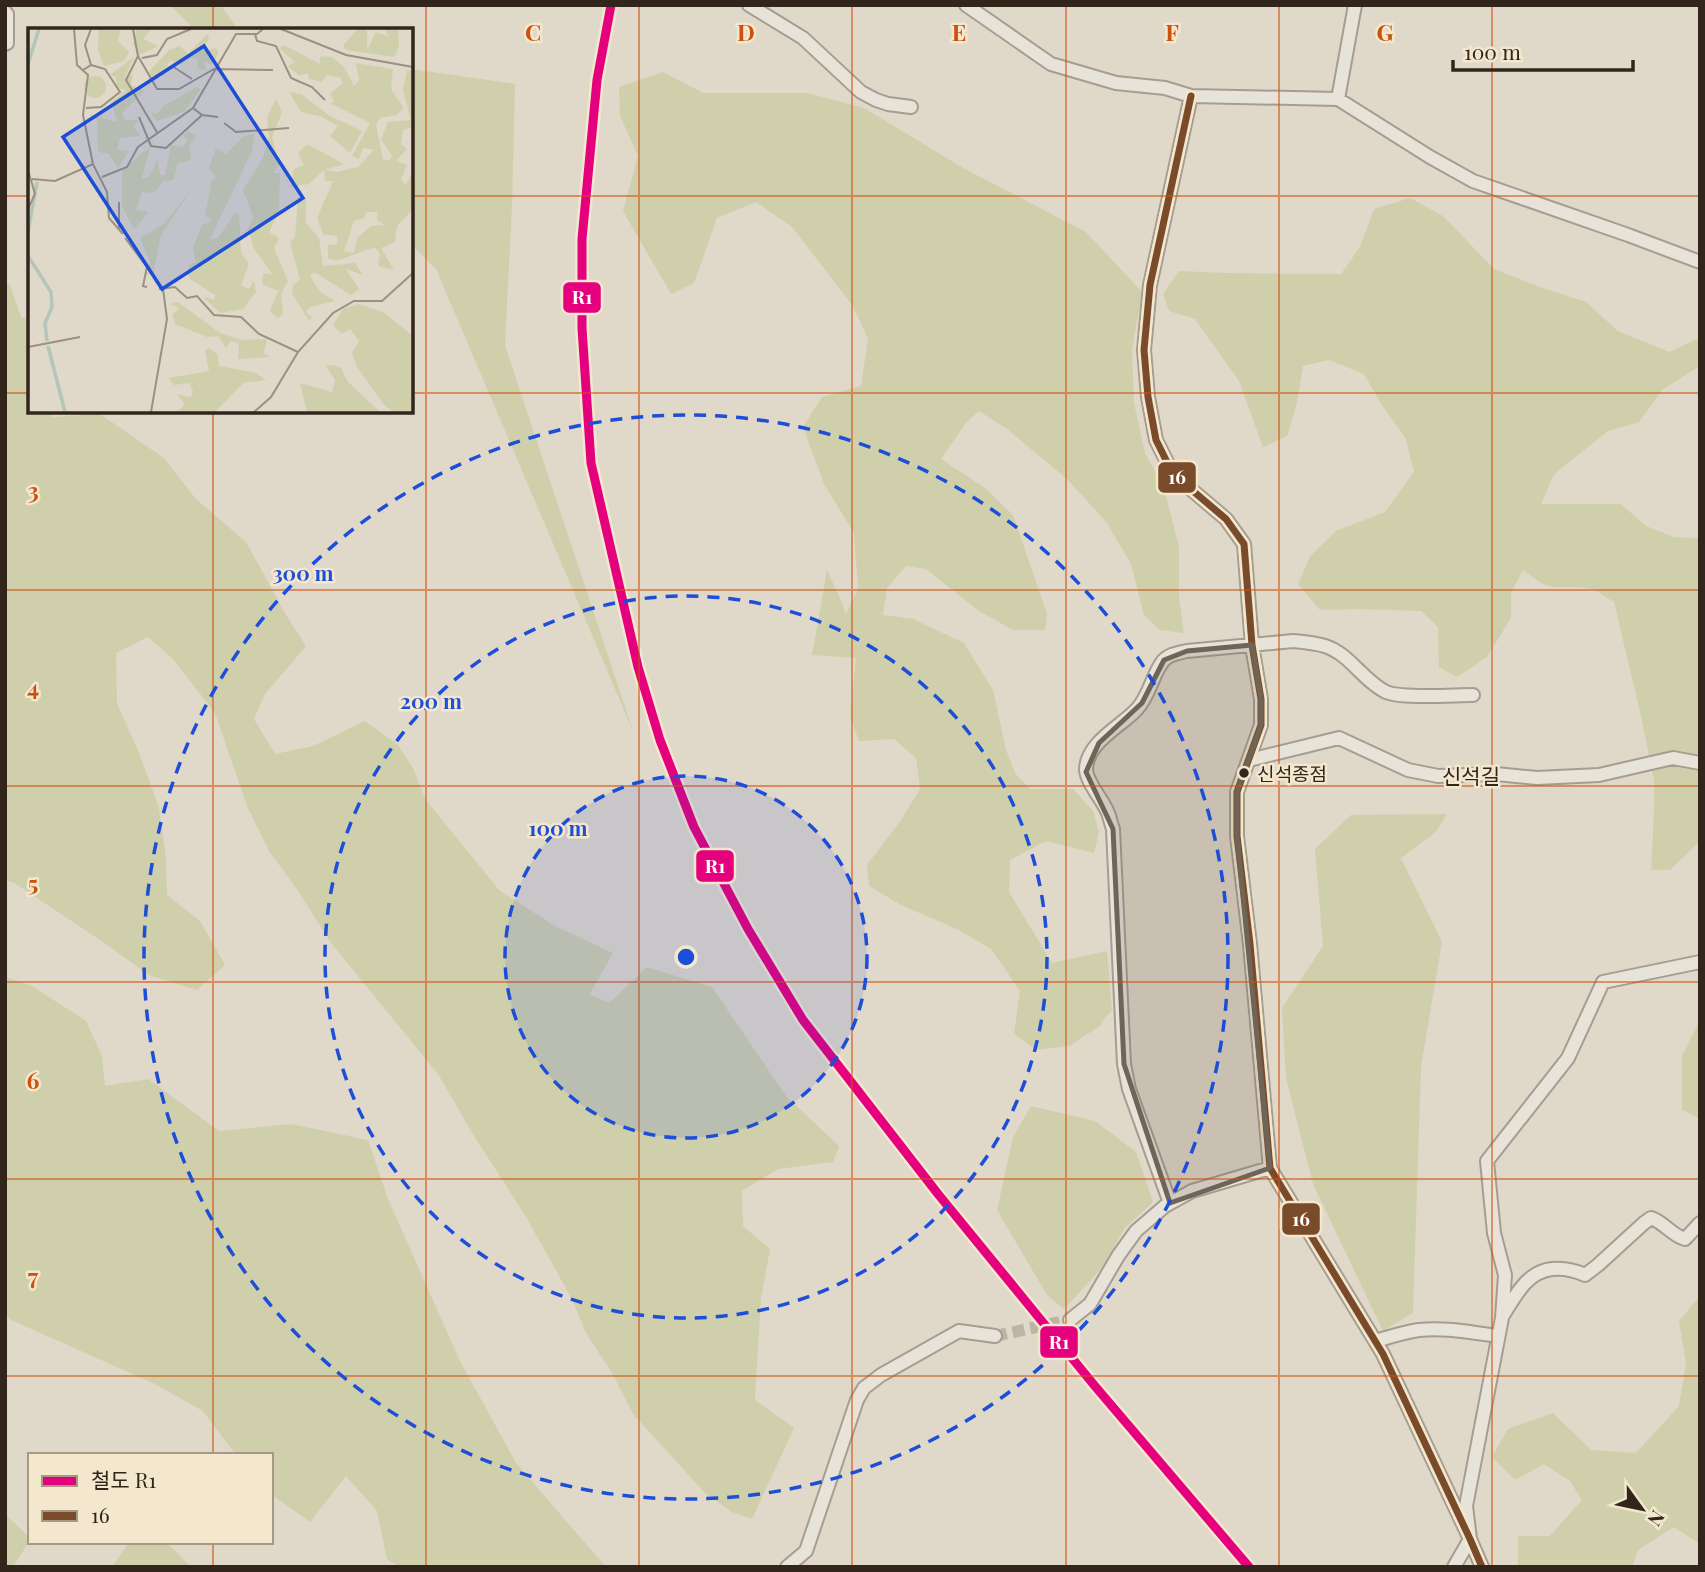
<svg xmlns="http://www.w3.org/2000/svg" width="1705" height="1572" font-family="'Playfair Display','Noto Sans KR',serif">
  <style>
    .green { fill: #d0cfab }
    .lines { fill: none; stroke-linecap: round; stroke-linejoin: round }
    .minor-tunnel { stroke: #bdb4a6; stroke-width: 12; stroke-dasharray: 12 6; stroke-linecap: butt }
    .minor-casing { stroke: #a59d92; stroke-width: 16 }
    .minor { stroke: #e8e3d9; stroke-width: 12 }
    .bus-1-casing { stroke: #f3e7cd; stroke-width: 12 }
    .bus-1 { stroke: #7a4b2a; stroke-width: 7 }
    .rail-1-casing { stroke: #f3e7cd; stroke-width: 14 }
    .rail-1 { stroke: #e5007d; stroke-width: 9 }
    .marked { fill: #6f6458; fill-opacity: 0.2; stroke: #6f6458; stroke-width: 5; stroke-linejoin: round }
    .grid { fill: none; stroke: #cd510e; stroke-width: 2; stroke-opacity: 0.55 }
    .ring { fill: none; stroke: #1d4ed8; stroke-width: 3.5; stroke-dasharray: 12 9 }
    .bus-dot { fill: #32261c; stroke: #f3e7cd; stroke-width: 2.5 }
    .labels { text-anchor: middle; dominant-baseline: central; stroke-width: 5; stroke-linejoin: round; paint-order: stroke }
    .bus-label { font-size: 19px; fill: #32261c; stroke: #f3e7cd; text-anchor: start }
    .street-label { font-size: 21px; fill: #32261c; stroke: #f3e7cd }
    .inset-river { fill: none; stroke: #b4c5ba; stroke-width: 3.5 }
    .inset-road { fill: none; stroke: #9a9183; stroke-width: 2 }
    .view { fill: #1d4ed8; fill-opacity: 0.15; stroke: #1d4ed8; stroke-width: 3.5 }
    .inset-edge { fill: none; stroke: #32261c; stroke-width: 3.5 }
    .grid-label { font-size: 23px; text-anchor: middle; font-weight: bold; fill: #cd510e; stroke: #f3e7cd; stroke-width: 5; stroke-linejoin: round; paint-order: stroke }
    .centre { fill: #1d4ed8; stroke: #f3e7cd; stroke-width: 3.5 }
    .ring-label { font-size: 21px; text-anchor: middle; font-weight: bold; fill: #1d4ed8; stroke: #f3e7cd; stroke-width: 5; stroke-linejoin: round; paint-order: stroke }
    .line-badge { stroke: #f3e7cd; stroke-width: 2.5 }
    .badge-label { font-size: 19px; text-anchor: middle; font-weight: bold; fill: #fff }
  </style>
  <rect width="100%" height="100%" fill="#e0d8c8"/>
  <!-- green -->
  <path class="green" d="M170,5H221L238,30H195Z
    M411,69L515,84L512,206L505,345L633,731L436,269L411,244Z
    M663,72L703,93H807L864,108L965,169L1086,232L1142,292L1132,350L1134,403L1145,453L1164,488L1179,547V598L1184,633L1160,630L1144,615L1131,564L1107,523L1068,480L1007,429L979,411L965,424L941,459L985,488L1013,515L1047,614L1045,630H1013L979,611L926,569L906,566L887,588L883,615L913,619L964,643L993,690L1006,750L1015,773L1030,789H1073L1093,811L1099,832L1094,853L1046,841L1010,860L1009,892L1052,963L1107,951L1112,1011L1105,1017L1100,1026L1069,1046L1036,1050L1014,1034L1020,991L991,949L957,929L901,905L869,886L867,865L901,820L920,789L916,758L894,739L859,741L850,716L856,658L812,655L827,570L842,603L846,614L858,589L854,533L824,484L803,427L822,397L861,386L868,339L853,306L792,227L756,202L717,218L694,283L671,294L623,211L638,156L620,116L619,87Z
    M1410,198L1443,216L1494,269L1540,287L1586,302L1618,331L1669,352L1700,338V366L1662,390L1639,422L1608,431L1554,474L1541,504H1621L1646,526L1674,537L1700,538V841L1670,870H1651L1654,811V781L1641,716L1614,602L1593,589L1577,587H1552L1543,584L1523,570L1511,593V618L1487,657L1457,677L1439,667L1438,627L1421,611L1360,609L1320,610L1298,584L1311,555L1336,531L1385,512L1414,472L1406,439L1380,402L1364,374L1329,360L1303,366L1297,403L1287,436L1263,447L1239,381L1195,319L1169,311L1163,294L1179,271L1225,273L1341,274L1360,247L1374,209Z
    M5,282L10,285L21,317L30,321V397L25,402L30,405V411H43L54,417L100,414L164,458L196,499L246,542L286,615L306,646L265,694L254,719L275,754L313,746L365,721L398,745L414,770L425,799L499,890L555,926L613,953L590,994L609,1003L647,967L712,987L786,1096L839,1146L833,1162L778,1169L742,1191L743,1226L770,1249L761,1299L755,1400L794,1428L752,1519L732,1512L706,1494L633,1414L612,1373L586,1333L572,1299L525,1215L474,1136L438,1074L331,943L298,891L269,851L247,806L215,713L173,659L148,637L116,653L117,704L138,750L159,808L166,859L167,895L200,921L225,965L197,990L149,975L103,942L13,882L5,881Z
    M1447,814L1436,832L1401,858L1442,942L1421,1067L1413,1313L1383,1331L1313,1184L1286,1078L1282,1008L1323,946L1315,849L1351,815Z
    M5,977L32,986L86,1021L102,1056L105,1086L148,1079L219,1131L291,1124L368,1140L388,1199L460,1361L516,1463L606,1567H400L387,1559L377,1511L346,1476L310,1522L271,1494V1455H236L203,1411L155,1384L9,1319L5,1312Z
    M1700,1020V1119L1682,1110V1056Z
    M1031,1106L1095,1121L1136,1152L1153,1202L1125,1228L1101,1269L1064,1309L1047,1295L997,1210L1013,1137Z
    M1700,1296V1544L1674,1527L1638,1550L1632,1567H1518V1536H1550L1582,1500L1570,1481L1544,1464L1515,1480L1492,1457L1508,1429L1553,1413L1591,1450L1636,1453L1679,1406L1686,1364L1679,1321Z
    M5,1514L30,1538V1540L13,1567H5Z
    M130,1542H166L191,1567H112L128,1544Z"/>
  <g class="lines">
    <!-- minor-tunnel -->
    <path class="minor-tunnel" d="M995,1336L1070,1320"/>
    <defs>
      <path id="minor" d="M749,5L803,38L861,92L876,100L888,104L911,107
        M966,5L1051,64L1116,83L1165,88L1191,96L1338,99L1355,5
        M5,12L7,14V43L5,44
        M1191,96L1150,285L1144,350L1148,397L1156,440L1173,474L1226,519L1244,544L1252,645L1261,699V725L1237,792V836L1250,944L1270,1168L1383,1354L1470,1539L1482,1567
        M1338,99L1430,157L1473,181L1628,235L1700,262
        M1249,760L1339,738L1408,770L1438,776L1496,774L1537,778L1599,775L1673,758L1700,763
        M1170,1203L1129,1089L1124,1064L1113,829C1111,824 1110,818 1108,813C1103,800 1087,783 1086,770C1086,742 1123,725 1137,709C1150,695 1152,675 1163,661C1169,654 1178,653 1187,651L1293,641C1304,642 1315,643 1325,646C1350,654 1363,681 1386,692C1402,699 1453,695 1473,695
        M1502,1317C1515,1297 1526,1272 1552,1269C1564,1268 1574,1270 1585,1275L1598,1265L1644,1223L1651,1218C1664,1222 1672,1236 1685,1239L1700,1223
        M1070,1320L1090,1304L1118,1256L1136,1231L1165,1206L1192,1191L1270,1168
        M1375,1341C1390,1337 1404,1332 1419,1330C1446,1327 1472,1333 1498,1336
        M787,1567L806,1551L857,1400L864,1388L881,1375L959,1331L995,1336
        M1454,1567L1470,1539L1466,1506L1502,1318L1505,1275L1494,1233L1487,1161L1568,1058L1603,982L1700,962"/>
    </defs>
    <!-- minor casing -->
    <use href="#minor" class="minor-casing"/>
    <!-- minor -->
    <use href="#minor" class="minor"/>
    <defs>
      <path id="bus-1" d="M1191,96L1150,285L1144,350L1148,397L1156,440L1173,474L1226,519L1244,544L1252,645L1261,699V725L1237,792V836L1250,944L1270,1168L1383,1354L1470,1539L1482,1567"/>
    </defs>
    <!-- bus-1 casing -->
    <use href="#bus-1" class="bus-1-casing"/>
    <!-- bus-1 -->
    <use href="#bus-1" class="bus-1"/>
    <defs>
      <path id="rail-1" d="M611,5L597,80L582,239V328L591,463L638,667L660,740L694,827L748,929L803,1020L938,1194L1094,1385L1249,1567"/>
    </defs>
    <!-- rail-1 casing -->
    <use href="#rail-1" class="rail-1-casing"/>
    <!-- rail-1 -->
    <use href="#rail-1" class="rail-1"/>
  </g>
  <!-- marked area -->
  <path class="marked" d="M1252,645L1261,699V725L1237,792V836L1270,1168L1170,1203L1124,1064L1113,829L1086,772L1099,743L1142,703L1164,660L1187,651Z"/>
  <!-- grid -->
  <path class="grid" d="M213,5V30M426,5V1567M639,5V1567M852,5V1567M1066,5V1567M1279,5V1567M1492,5V1567M5,196H30M411,196H1700M5,393H30M411,393H1700M213,411V1455M5,590H1700M5,786H1700M5,982H1700M5,1179H1700M5,1376H1700M213,1542V1567"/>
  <!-- distance rings -->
  <circle cx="686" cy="957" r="181" fill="#1d4ed8" fill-opacity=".12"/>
  <g class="ring">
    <circle cx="686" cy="957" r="181"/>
    <circle cx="686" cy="957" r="361"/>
    <circle cx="686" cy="957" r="542"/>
  </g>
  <!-- markers -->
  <circle class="bus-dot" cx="1244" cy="773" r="6"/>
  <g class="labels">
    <!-- bus labels -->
    <g class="bus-label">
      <text x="1257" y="773">신석종점</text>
    </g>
    <!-- street labels -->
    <g class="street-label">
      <text x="1471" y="775">신석길</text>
    </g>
  </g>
  <!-- overview -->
  <g transform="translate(28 28)">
    <rect width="385" height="385" fill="#e0d8c8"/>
    <path d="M71,1H93L90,13L101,24L96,33L76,38L70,22ZM109,1H123L115,11L130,18L111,27L105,16ZM329,1H339V22L348,4L361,9L357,1H370L371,18L366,29L318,22L315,18ZM179,6L181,11L174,23L188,20L191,25L183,37L176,33L178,43L170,41L169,31L162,30L155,35L141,33L136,47L122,51L120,45L141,22L152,18L160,26ZM256,17L292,36V28L304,29L316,39L326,58L331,52L328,35L365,41L363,61L376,80L369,87L352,90L348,97L355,131L361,133L364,128L353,111L360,94L383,92L375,62L379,42L385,43V99L375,102L373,116L379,121L368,133L379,137L373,151L377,158L385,144V181L369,198L367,214L353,220L366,242L350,238L352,226L347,219L308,233L300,230V217L309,216V208L295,206L289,190L305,153H297L296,142L281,156L262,159L266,141L276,137L270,125L279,116L316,136L297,142L308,144L330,139L346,122L335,120L331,131L324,128L342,95L302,75L307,74L302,66L315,55L313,50L299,47L293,54L281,51L280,45L272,48L260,38L267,34L251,20ZM338,184H350L349,192L357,197L343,198L329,210L326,225L316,223L326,193L337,190ZM106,29L96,51L105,46L103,57L116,63L94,85L97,92H110L106,99L112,108L92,110L89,122L101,123L90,140L81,126L70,124L69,92L61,86L89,94L83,74L99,62L89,60L88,49L82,47ZM56 59a11 11 0 1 1 22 0a11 11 0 1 1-22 0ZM169,59L173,61L156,84L129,93L123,85L129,86L135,78ZM261,64L273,66L302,88L334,103L322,125L302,108L310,98L292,88L273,84ZM248,71L254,84L244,110L251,136L246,145H252L251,184L241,204L251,210L246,220L260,253L253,266L255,285L250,291L242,283L250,263L234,256L235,245L245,247L226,221L220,201L225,189L215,162L235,130L241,108L239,89ZM160,103L168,108L161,118L163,132L149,136L146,151L137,154V151L126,165L114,164L108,182L121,184L106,201L94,178V142L122,119L114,150H120L130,131L132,147H137L143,117L155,119L159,112L155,107ZM226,106L224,123L182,211L190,210L207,185L211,186L213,225L221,236L213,257L221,261L226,253L228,264L215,281L192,285L174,268L186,272L187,267L162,251L159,244L162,235H168L165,220L174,197L185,193L177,187L184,151H189L181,140L188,120L198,126L216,108ZM163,162L133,207L125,246L119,247L122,234L112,210L136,196ZM270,169L278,170V195L291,210L295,238L327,235L335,247L318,241L331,261L323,267L286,244L282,248L292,264L307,273L282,279L277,284L284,289L281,293L264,265L265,257L272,252L262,214L267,209ZM150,274L192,305L214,312L239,311L236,325L242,329L210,331L211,316L203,313L198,320L190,308L179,309L147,296L144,287L151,280L142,276ZM330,276L355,284L385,308V384H366L356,377L329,339L324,325L331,313L322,301L313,306L305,297L315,281ZM181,320L190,327L191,338L228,345L238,352L215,355L187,384H149L157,377L149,366L163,370L165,363L161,355L146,357L141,350L181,343L177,323ZM305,337L313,340L320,354L352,384H279L272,355L304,364L307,352L298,338Z" fill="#d0cfab" fill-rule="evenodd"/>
    <path class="inset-river" d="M0,36L11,1M0,204L9,154M0,228L23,264L24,279L17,295L19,313M20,318L37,384"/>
    <path class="inset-road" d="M46,1L49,37L60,47L55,87L65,136M105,1L110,28L98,52L130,106M253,1L318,27L385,39M227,6L229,13L248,18L263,50L284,59L297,72M110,28L129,61H151L186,41L245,42M114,30L129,27L139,11L163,1M144,38L164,51M55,42L63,37L57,17L63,1M58,80L73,79L92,64L77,41L63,37M165,80L174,87L190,89M111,89L123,118L138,120L174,87M196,95L208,104L261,100M0,142L7,166L0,181M74,149L99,139L110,119L165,80L208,6H229L235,1M4,151L27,153L65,136L79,164L81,190L95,206M91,174V201M97,210L119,239L115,258L119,259M131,261L147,259L159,270L169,268L186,287L213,289L231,306L270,324M0,319L52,309M123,384L139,291L135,261M226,384L243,369L270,324L305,285L326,273H354L385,245"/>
    <path class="view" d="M176,18L275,170L134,261L35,109Z"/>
    <rect width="385" height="385" class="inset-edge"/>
  </g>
  <g class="grid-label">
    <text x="533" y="41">C</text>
    <text x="746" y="41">D</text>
    <text x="959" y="41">E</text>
    <text x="1172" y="41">F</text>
    <text x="1385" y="41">G</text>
    <text x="33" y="499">3</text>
    <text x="33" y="696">4</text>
    <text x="33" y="892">5</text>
    <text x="33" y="1089">6</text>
    <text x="33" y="1285">7</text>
  </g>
  <circle cx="686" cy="957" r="10" class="centre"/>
  <g class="ring-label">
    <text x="303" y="581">300 m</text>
    <text x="431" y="709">200 m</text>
    <text x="558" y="836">100 m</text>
  </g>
  <g class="line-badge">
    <rect x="562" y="281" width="40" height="33" rx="7" fill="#e5007d"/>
    <rect x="1157" y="461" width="40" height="33" rx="7" fill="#7a4b2a"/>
    <rect x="695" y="849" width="40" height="34" rx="7" fill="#e5007d"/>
    <rect x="1281" y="1202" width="40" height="34" rx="7" fill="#7a4b2a"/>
    <rect x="1039" y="1325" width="40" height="34" rx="7" fill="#e5007d"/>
  </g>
  <g class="badge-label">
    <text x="582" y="304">R1</text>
    <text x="1177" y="484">16</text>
    <text x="715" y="873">R1</text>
    <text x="1301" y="1226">16</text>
    <text x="1059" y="1349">R1</text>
  </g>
  <!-- border -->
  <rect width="1705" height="1572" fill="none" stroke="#32261c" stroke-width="14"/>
  <!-- legend -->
  <rect x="28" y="1453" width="245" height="91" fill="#f3e7cd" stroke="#a69a86" stroke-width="2"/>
  <rect x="42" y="1476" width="35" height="10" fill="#e5007d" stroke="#a69a86" stroke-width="2"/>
  <text x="91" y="1488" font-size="21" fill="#32261c">철도 R1</text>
  <rect x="42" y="1511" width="35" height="10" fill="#7a4b2a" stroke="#a69a86" stroke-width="2"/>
  <text x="91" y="1523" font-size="21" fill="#32261c">16</text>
  <!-- north arrow -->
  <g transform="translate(1642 1509) rotate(123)" stroke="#f3e7cd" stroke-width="5" paint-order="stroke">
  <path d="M0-5L12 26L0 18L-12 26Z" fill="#32261c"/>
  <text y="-10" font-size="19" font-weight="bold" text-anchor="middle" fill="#32261c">N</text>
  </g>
  <!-- scale -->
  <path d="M1453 60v10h180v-10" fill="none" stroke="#32261c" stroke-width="3.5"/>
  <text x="1464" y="60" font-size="21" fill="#32261c" stroke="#f3e7cd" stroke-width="5" paint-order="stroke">100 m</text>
</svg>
